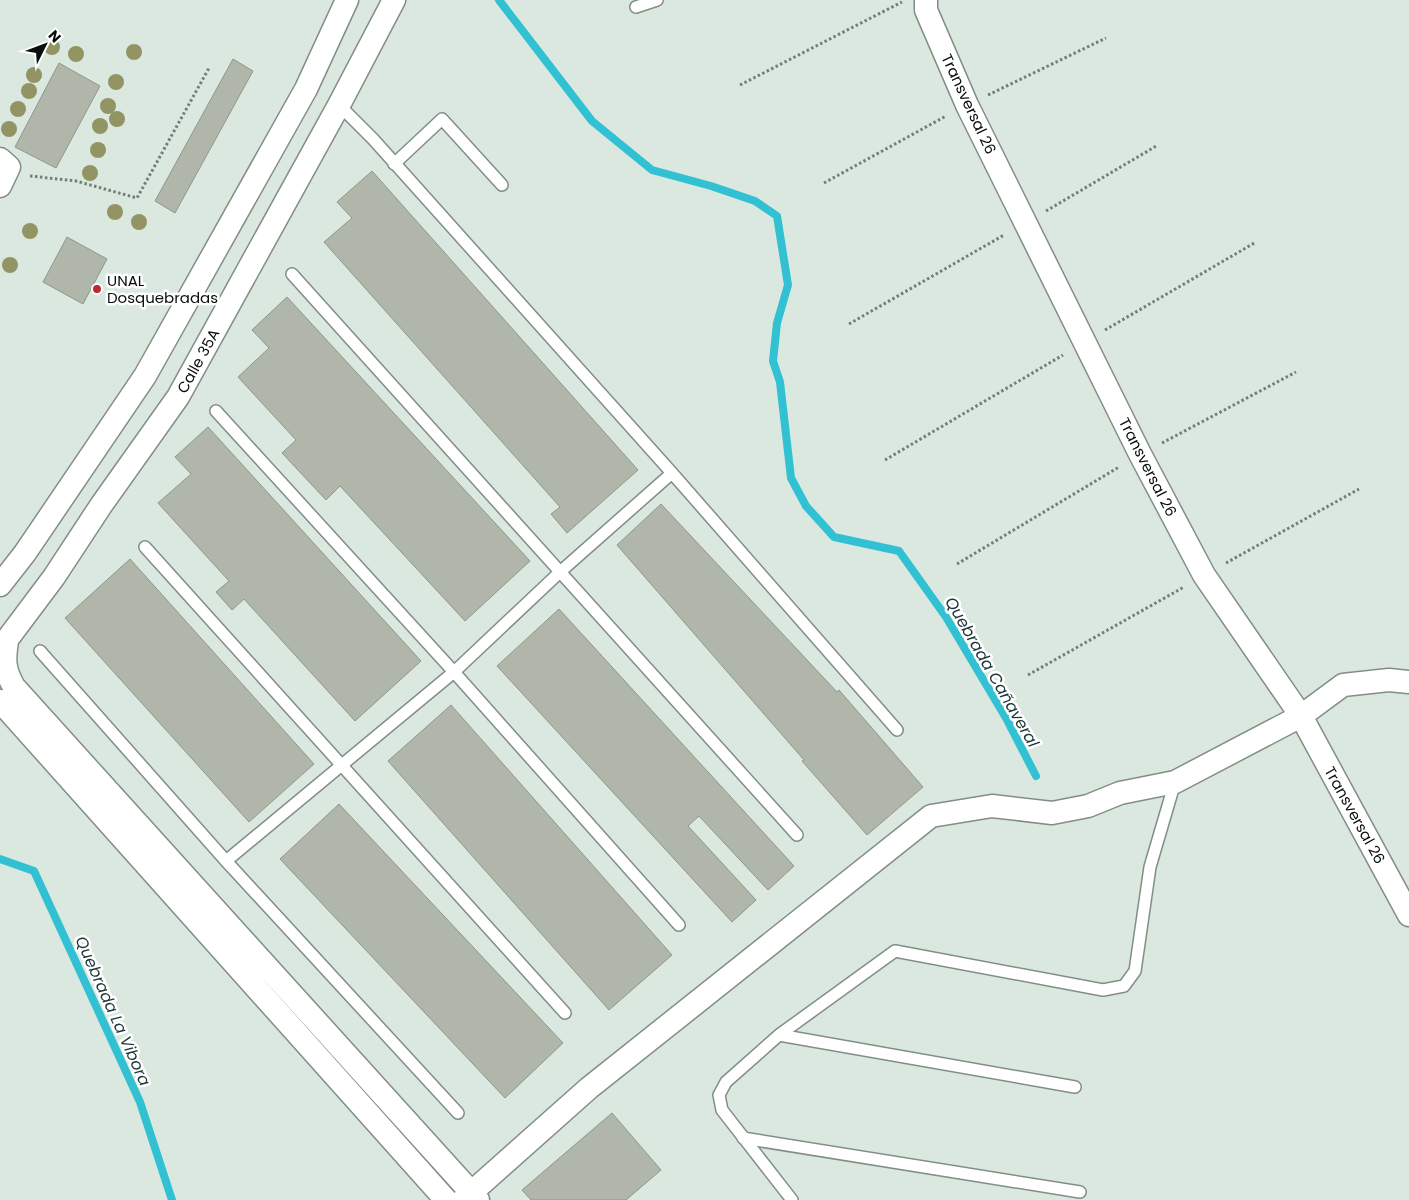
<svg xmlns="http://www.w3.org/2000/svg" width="1409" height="1200" font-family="Poppins,sans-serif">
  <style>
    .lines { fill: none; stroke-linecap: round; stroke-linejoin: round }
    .stream { stroke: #31c1d3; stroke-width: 8 }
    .building { fill: #b0b7aa; stroke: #90968a }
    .service-casing { stroke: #828e85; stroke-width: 14 }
    .minor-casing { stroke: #828e85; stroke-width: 25 }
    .path { stroke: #747e77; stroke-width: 3; stroke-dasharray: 2.5 2.5; stroke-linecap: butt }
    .service { stroke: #fff; stroke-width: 11 }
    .minor { stroke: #fff; stroke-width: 22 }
    .tree { fill: #929464 }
    .poi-dot { fill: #ba2a31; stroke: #fff; stroke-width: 2 }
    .labels { text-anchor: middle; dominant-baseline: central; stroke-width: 5; stroke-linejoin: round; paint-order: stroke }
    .street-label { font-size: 15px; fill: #090e0b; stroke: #fff }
    .poi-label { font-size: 15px; fill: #090e0b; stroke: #fff; text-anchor: start }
    .water-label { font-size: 16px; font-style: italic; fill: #1e3539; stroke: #fff }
  </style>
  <rect width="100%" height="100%" fill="#dbe8df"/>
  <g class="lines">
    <!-- stream -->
    <path class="stream" d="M499,0L592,121L652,170L711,186L755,201L777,216L788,285L777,323L773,361L780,382L791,478L806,506L834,537L899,551L946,617L1006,718L1036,776
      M0,859L34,871L140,1102L172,1200"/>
  </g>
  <!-- building -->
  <path class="building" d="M233,59L253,71L175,213L155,201Z
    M59,63L100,86L56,168L15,147Z
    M372,171L638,470L567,533L551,514L560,507L324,242L352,218L337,202Z
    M67,237L107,259L83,304L43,282Z
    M287,297L530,561L465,621L340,486L326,500L282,453L296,440L238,377L269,348L252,330Z
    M208,427L421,661L355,721L244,599L232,610L216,592L229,581L158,503L191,474L175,457Z
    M661,504L837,692L839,690L923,787L867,835L802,761L804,760L617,545Z
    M130,559L314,764L249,822L65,618Z
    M559,609L794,866L768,890L699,816L688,826L756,900L732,922L497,666Z
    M451,705L672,955L609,1010L388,761Z
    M339,804L563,1043L505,1098L280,859Z
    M612,1113L661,1170L626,1200H531L522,1190Z"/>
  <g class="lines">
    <defs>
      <path id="service" d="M636,7L657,0
        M339,105L373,139L672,473L897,730
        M394,164L442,119L502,185
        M292,274L797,835
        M216,411L454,672L679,925
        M145,547L565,1013
        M40,651L226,861L458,1113
        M226,861L454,672L560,572L672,473
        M779,1035L1075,1087
        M743,1138L1080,1192
        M792,1200L722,1110L719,1095L726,1082L779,1035L895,951L1103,990L1124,986L1135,971L1150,867L1175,782"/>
      <path id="minor" d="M926,0V10L967,105L1140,454L1204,575L1301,716L1409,915
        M0,159L9,167L0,186
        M0,585L25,553L145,376L306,89L347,0
        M7,641C4,661 4,669 14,687L478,1200
        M0,649L54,577L102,504L178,397L339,105L394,0
        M0,701L446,1200
        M463,1200L589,1088L931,816L992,806L1052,813L1088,806L1120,793L1175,782L1301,716L1343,685L1389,680L1409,682"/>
    </defs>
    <!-- service casing -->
    <use href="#service" class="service-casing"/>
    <!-- minor casing -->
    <use href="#minor" class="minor-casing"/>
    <!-- path -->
    <path class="path" d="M740,85L902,2
      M988,95L1106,38
      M30,176L76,181L137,198L209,68
      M824,183L946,116
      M1046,211L1158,145
      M849,324L1004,235
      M1105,330L1256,242
      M1162,443L1296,372
      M885,460L1063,355
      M1226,563L1359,489
      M957,564L1119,467
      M1028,675L1184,587"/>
    <!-- service -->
    <use href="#service" class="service"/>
    <!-- minor -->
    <use href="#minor" class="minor"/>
  </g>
  <!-- trees -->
  <g class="tree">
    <circle cx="52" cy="47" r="8"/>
    <circle cx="134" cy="52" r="8"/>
    <circle cx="76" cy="54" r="8"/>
    <circle cx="34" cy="75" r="8"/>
    <circle cx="116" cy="82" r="8"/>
    <circle cx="29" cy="91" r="8"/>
    <circle cx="108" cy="106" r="8"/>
    <circle cx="18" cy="109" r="8"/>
    <circle cx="117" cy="119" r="8"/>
    <circle cx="100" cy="126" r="8"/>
    <circle cx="9" cy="129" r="8"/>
    <circle cx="98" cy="150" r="8"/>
    <circle cx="90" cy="173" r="8"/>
    <circle cx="115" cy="212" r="8"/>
    <circle cx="139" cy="222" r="8"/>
    <circle cx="30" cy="231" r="8"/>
    <circle cx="10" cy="265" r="8"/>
  </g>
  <!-- markers -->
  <circle class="poi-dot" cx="97" cy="289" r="5"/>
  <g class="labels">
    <!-- street labels -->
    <g class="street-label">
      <text transform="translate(969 104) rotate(65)">Transversal 26</text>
      <text transform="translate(198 361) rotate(-61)">Calle 35A</text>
      <text transform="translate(1148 467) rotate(63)">Transversal 26</text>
      <text transform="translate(1355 815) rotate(61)">Transversal 26</text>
    </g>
    <!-- poi labels -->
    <g class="poi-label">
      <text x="107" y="280">UNAL<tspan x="107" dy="17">Dosquebradas</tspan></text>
    </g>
    <!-- water labels -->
    <g class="water-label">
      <text transform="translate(992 672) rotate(60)">Quebrada Cañaveral</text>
      <text transform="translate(113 1011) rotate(66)">Quebrada La Vibora</text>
    </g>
  </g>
  <!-- north arrow -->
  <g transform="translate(45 45) rotate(48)" stroke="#ffffff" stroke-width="4" paint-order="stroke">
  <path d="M0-4L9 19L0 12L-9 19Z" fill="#090e0b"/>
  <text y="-8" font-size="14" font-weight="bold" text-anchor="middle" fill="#090e0b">N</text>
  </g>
</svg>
